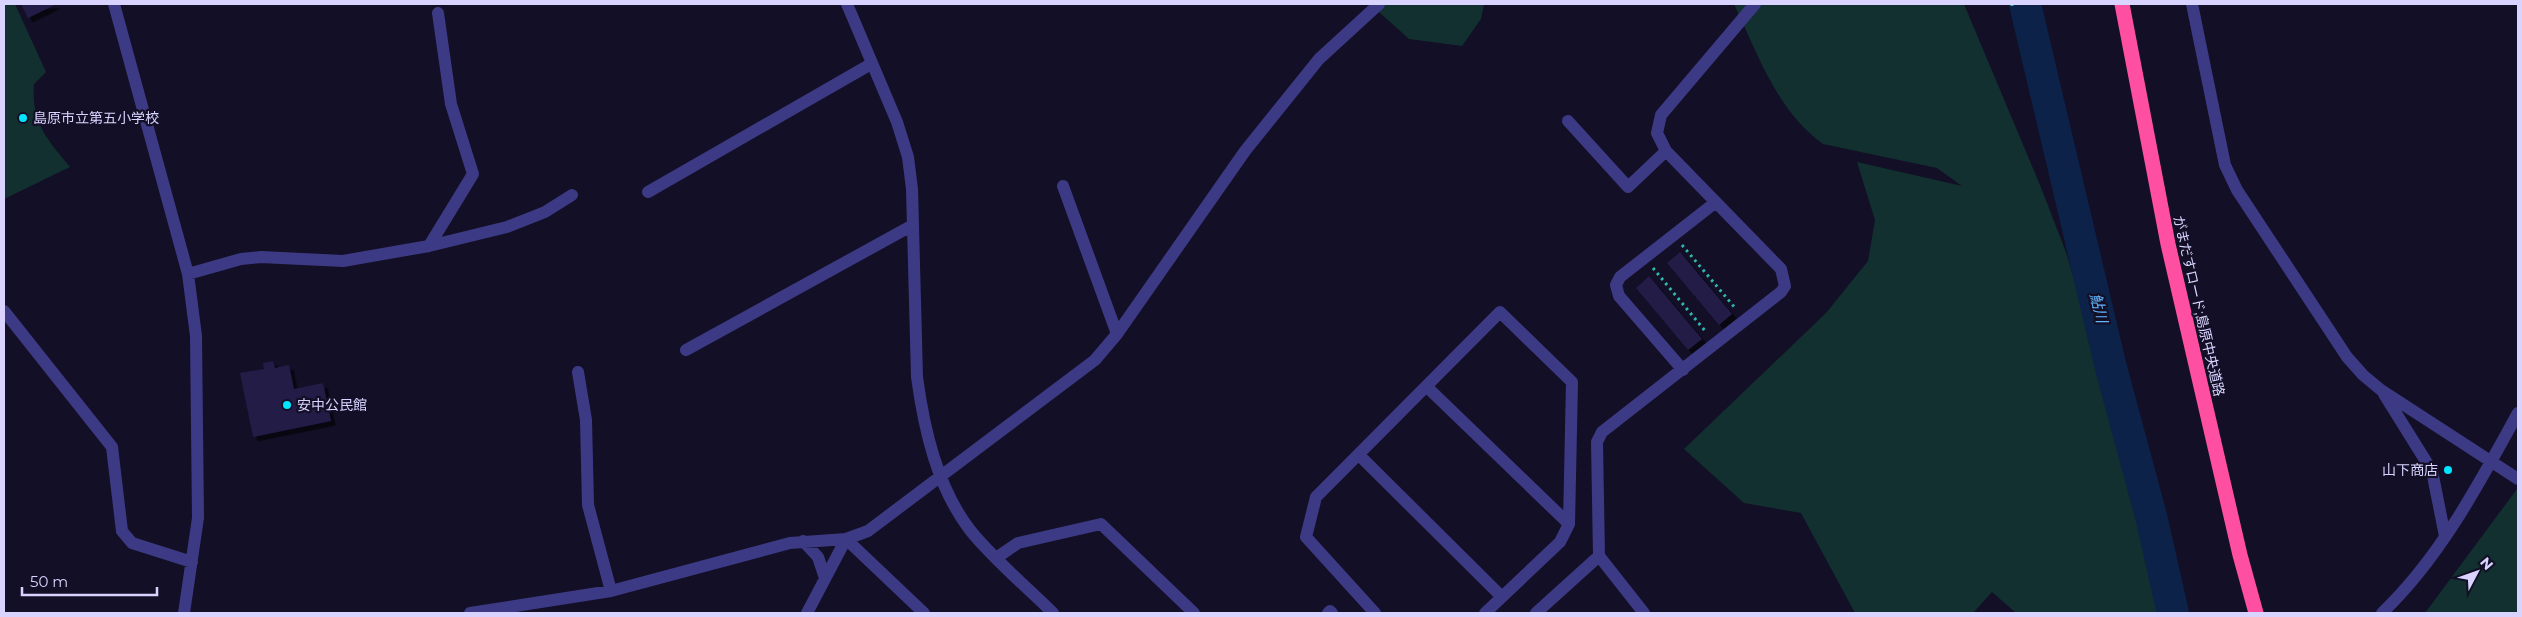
<svg xmlns="http://www.w3.org/2000/svg" width="2522" height="617" font-family="Montserrat,'Noto Sans JP',sans-serif">
  <style>
    .green { fill: #12302f }
    .lines { fill: none; stroke-linecap: round; stroke-linejoin: round }
    .river { stroke: #0c2248; stroke-width: 32 }
    .building { fill: #241b47; filter: url(#shadow) }
    .path { stroke: #2fb8b0; stroke-width: 3; stroke-dasharray: 2.5 4; stroke-linecap: butt }
    .minor { stroke: #3d3a85; stroke-width: 12 }
    .highway { stroke: #ff4fa3; stroke-width: 15 }
    .poi-dot { fill: #00e5ff; stroke: #130f26; stroke-width: 2 }
    .labels { text-anchor: middle; dominant-baseline: central; stroke-width: 4.5; stroke-linejoin: round; paint-order: stroke }
    .poi-label { font-size: 14px; fill: #d9d4ff; stroke: #130f26; text-anchor: start }
    .street-label { font-size: 14px; fill: #d9d4ff; stroke: #130f26 }
    .water-label { font-size: 15px; font-style: italic; fill: #62b6ff; stroke: #130f26 }
  </style>
  <defs>
    <filter id="shadow"><feDropShadow dx="4.5" dy="4.5" stdDeviation="0" flood-color="#0009"/></filter>
  </defs>
  <rect width="100%" height="100%" fill="#130f26"/>
  <!-- green -->
  <path class="green" d="M4,4H15L46,72L34,84C31,123 47,139 70,167L4,199Z
    M1370,4H1484L1481,19L1462,46L1409,39Z
    M1734,4H1964L2040,185L2066,252L2148,528L2165,613H2016L1992,592L1973,613H1855L1801,513L1744,503L1684,449L1826,313L1868,261L1875,220L1857,162L1962,186L1937,168L1823,144C1776,110 1758,54 1734,4Z
    M2517,489L2518,613H2425Z"/>
  <g class="lines">
    <!-- river -->
    <path class="river" d="M2025,4L2111,368L2151,516L2173,613"/>
  </g>
  <!-- building -->
  <path class="building" d="M21,4H57L28,18Z
    M1680,252L1732,314L1719,325L1667,263Z
    M1649,276L1702,339L1688,350L1636,288Z
    M273,361L275,368L289,365L294,389L323,383L331,421L253,437L240,373L264,369L263,363Z"/>
  <g class="lines">
    <!-- path -->
    <path class="path" d="M2012,4V6
      M1682,245L1736,309
      M1653,268L1706,332"/>
    <!-- minor -->
    <path class="minor" d="M114,4L188,274L196,336L198,518L184,613
      M847,4L897,122L908,157L912,189L917,377C924,429 937,487 970,530C994,560 1026,586 1053,613
      M2192,4L2225,165L2237,190L2347,357L2363,375L2381,390L2518,479
      M1568,121L1628,187L1666,151
      M1063,186L1117,334
      M648,192L871,64
      M429,246L473,174L451,104L438,13
      M188,274L241,259L261,257L343,261L429,246L507,227L545,212L572,195
      M4,311L112,447L122,531L132,543L192,562
      M686,350L913,225
      M1683,370L1619,296L1616,285L1620,277L1716,202
      M578,372L586,420L588,505L611,591
      M1427,387L1569,524
      M2384,394L2432,471L2445,536
      M1359,455L1502,597
      M846,539L924,613
      M803,541L818,557L825,578
      M1599,556L1644,613
      M996,558L1018,543L1101,524L1194,613
      M470,613L611,591L790,543L846,539L868,531L1095,360L1117,334L1245,151L1319,59L1379,4
      M807,613L846,539
      M1328,613L1330,611L1332,613
      M1375,613L1306,537L1316,497L1500,312L1572,382L1569,524L1560,542L1485,613
      M1536,613L1599,556L1597,442L1602,432L1781,292L1785,286L1781,269L1666,151L1657,133L1661,115L1755,4
      M2382,613C2440,558 2480,482 2518,413"/>
    <!-- highway -->
    <path class="highway" d="M2122,4L2168,244L2240,555L2256,613"/>
  </g>
  <!-- markers -->
  <g class="poi-dot">
    <circle cx="23" cy="118" r="5"/>
    <circle cx="287" cy="405" r="5"/>
    <circle cx="2448" cy="470" r="5"/>
  </g>
  <g class="labels">
    <!-- poi labels -->
    <g class="poi-label">
      <text x="33" y="118">島原市立第五小学校</text>
      <text x="297" y="405">安中公民館</text>
      <text x="2438" y="470" text-anchor="end">山下商店</text>
    </g>
    <!-- street labels -->
    <g class="street-label">
      <text transform="translate(2199 306) rotate(77)">がまだすロード;島原中央道路</text>
    </g>
    <!-- water labels -->
    <g class="water-label">
      <text transform="translate(2099 308) rotate(76)">鮎川</text>
    </g>
  </g>
  <!-- border -->
  <rect width="2522" height="617" fill="none" stroke="#d9d4ff" stroke-width="10"/>
  <!-- north arrow -->
  <g transform="translate(2477 572) rotate(49)" stroke="#130f26" stroke-width="4" paint-order="stroke">
  <path d="M0-4L9 19L0 12L-9 19Z" fill="#d9d4ff"/>
  <text y="-8" font-size="14" font-weight="bold" text-anchor="middle" fill="#d9d4ff">N</text>
  </g>
  <!-- scale -->
  <path d="M22 587v8h135v-8" fill="none" stroke="#d9d4ff" stroke-width="2.5"/>
  <text x="30" y="587" font-size="15" fill="#d9d4ff" stroke="#130f26" stroke-width="4" paint-order="stroke">50 m</text>
</svg>
